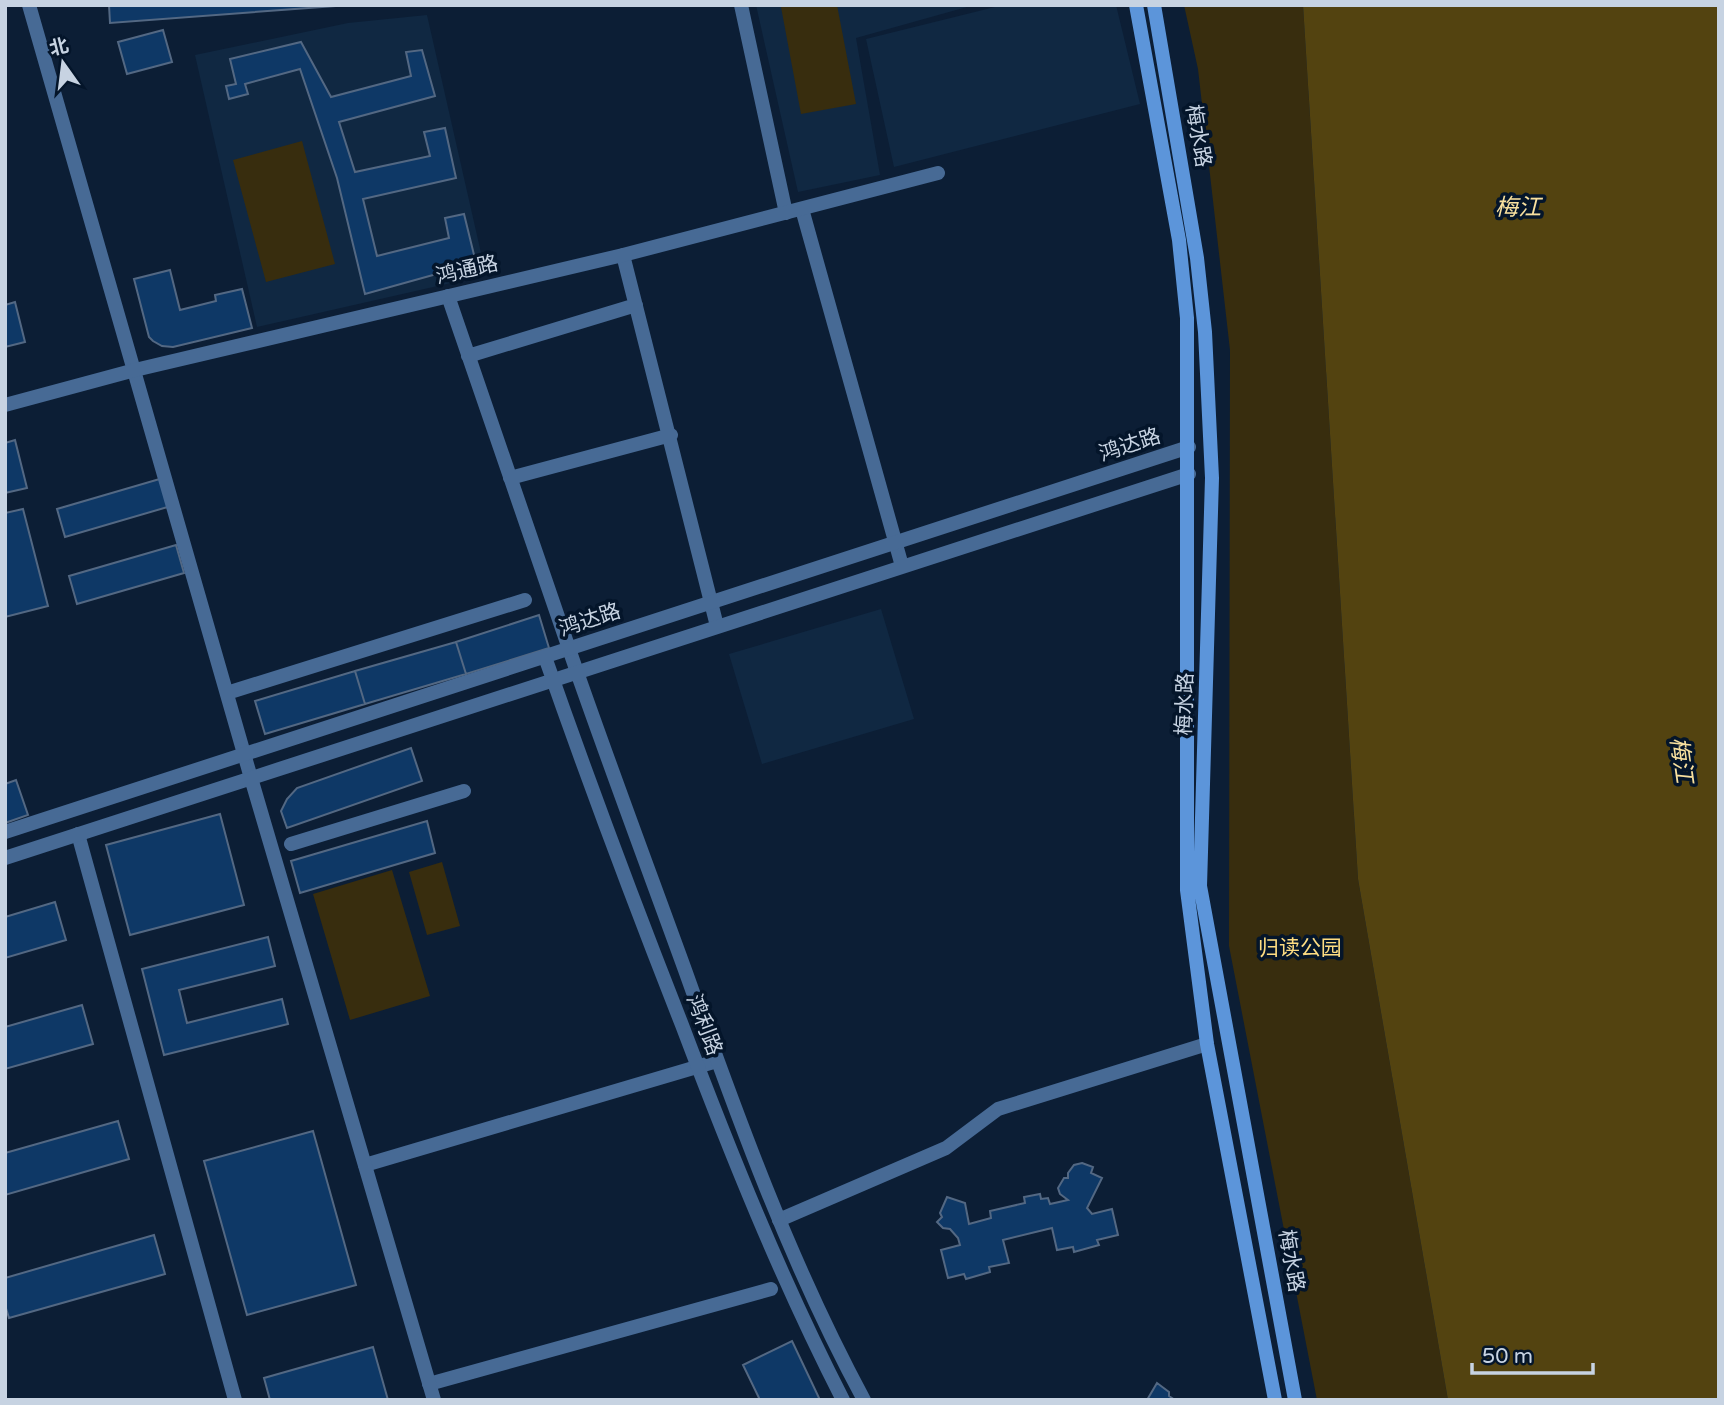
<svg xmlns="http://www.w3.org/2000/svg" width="1724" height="1405" font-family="'Varela Round','Noto Sans SC',sans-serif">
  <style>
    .built { fill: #102842 }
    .green { fill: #382d0e }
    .water { fill: #534310 }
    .building { fill: #0e3866; stroke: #536883; stroke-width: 2 }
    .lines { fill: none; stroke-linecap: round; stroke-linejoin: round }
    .minor { stroke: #476a95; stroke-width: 14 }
    .tertiary { stroke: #476a95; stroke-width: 14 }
    .secondary { stroke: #5c95da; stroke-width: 14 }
    .labels { text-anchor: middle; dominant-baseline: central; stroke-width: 7; stroke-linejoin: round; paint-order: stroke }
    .street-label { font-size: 21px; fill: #c7d3e2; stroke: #04152a }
    .park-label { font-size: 21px; fill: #fedd82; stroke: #04152a }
    .water-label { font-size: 23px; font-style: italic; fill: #f9e19f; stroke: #04152a }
  </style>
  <rect width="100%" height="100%" fill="#0c1e35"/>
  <!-- built -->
  <path class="built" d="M756,5H974L856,38L880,175L798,192Z
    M1003,5H1116L1140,104L894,167L866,39Z
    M427,15L486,275L257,327L195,55L348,23Z
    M881,609L914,719L762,764L729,654Z"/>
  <!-- green -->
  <path class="green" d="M789,5H837L856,104L801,114L781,7Z
    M1184,5H1303L1358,879L1448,1400H1317L1229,946L1230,350L1198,69Z
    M302,141L335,264L266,282L233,160Z
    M442,862L460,926L427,935L409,872Z
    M392,870L430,996L350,1020L313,894Z"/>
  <!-- water -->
  <path class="water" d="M1303,5H1719V1400H1448L1358,879Z"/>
  <!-- building -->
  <path class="building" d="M109,5H335V6L110,23Z
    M163,30L172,62L127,74L118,42Z
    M301,42L331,97L411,76L406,52L422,50L435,96L339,122L355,172L430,156L424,132L445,128L456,178L363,199L377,256L449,238L445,218L464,214L476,263L365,294L337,178L300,69L245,84L248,94L229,99L226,86L236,84L230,59Z
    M170,270L180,310L216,301L215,295L242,289L252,328L173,347L162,346L153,341L149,337L134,279Z
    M15,302L25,342L5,347V305Z
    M15,440L27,488L5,493V443Z
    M163,478L171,506L65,537L57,509Z
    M23,509L48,606L5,617V513Z
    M176,545L184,573L77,604L69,576Z
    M539,615L549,648L466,674L456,642Z
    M456,642L466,674L365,704L355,671Z
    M355,671L365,704L265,734L255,701Z
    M411,748L422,781L287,828L281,811L287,799L297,788Z
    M16,780L28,815L5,823V784Z
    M220,814L244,905L130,935L106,845Z
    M427,821L435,853L300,893L291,861Z
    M55,902L66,940L5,958V917Z
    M268,937L275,966L179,990L187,1023L282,999L288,1024L164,1055L142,969Z
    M82,1005L93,1044L5,1069V1027Z
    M118,1121L129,1159L5,1195V1153Z
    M313,1131L356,1285L247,1315L204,1161Z
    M1082,1163L1093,1167L1091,1173L1102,1178L1087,1208L1092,1214L1112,1209L1118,1235L1097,1240L1099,1245L1074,1252L1073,1247L1057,1250L1052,1228L1003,1240L1009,1263L989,1267L990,1272L966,1279L964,1274L948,1278L941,1250L960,1245L958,1238L950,1229L943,1228L937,1222L942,1217L940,1213L947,1197L965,1203L969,1224L991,1218L990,1211L1025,1203L1024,1197L1040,1194L1041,1199L1048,1198L1050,1204L1068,1200L1060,1194L1058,1188L1064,1178H1068V1173L1074,1165Z
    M154,1235L165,1274L9,1318L5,1305V1278Z
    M792,1341L820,1400H760L743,1365Z
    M373,1347L388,1400H270L264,1378Z
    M1157,1383L1169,1392V1396L1175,1400H1147Z"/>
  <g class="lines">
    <!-- minor -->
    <path class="minor" d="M29,5L251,778
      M741,5L786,213
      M802,209L902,566
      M623,255L717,626
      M448,296L577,672
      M468,356L636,305
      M510,478L671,435
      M227,693L525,600
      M78,834L235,1400
      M291,844L464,791
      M365,1165L717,1061
      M779,1220L946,1148L998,1109L1207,1044
      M429,1384L771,1289"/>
    <!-- tertiary -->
    <path class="tertiary" d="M5,405L135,370L623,255L938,173
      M545,657C588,780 634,903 682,1025C730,1152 781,1279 843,1400
      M577,672C612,772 649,871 685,970C737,1116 790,1263 864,1400
      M251,778L434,1400
      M5,832L1189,447
      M5,858L1189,474"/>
    <!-- secondary -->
    <path class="secondary" d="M1136,5L1179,240L1187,318V890L1207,1044L1275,1400
      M1154,5L1197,258L1205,332L1212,478L1200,886L1295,1400"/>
  </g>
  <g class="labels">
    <!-- street labels -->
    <g class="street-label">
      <text transform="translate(1198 136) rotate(80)">梅水路</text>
      <text transform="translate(467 270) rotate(-13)">鸿通路</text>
      <text transform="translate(1130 445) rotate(-18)">鸿达路</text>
      <text transform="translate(590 620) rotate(-18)">鸿达路</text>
      <text transform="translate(1185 704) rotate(-88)">梅水路</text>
      <text transform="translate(704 1025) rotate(69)">鸿利路</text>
      <text transform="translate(1291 1261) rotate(80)">梅水路</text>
    </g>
    <!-- park labels -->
    <g class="park-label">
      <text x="1300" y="948">归读公园</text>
    </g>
    <!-- water labels -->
    <g class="water-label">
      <text x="1518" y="208">梅江</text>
      <text transform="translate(1681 760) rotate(82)">梅江</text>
    </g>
  </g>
  <!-- border -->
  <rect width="1724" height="1405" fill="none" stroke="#c7d3e2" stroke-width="14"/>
  <!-- north arrow -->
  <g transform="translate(63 63) rotate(346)" stroke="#04152a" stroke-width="5" paint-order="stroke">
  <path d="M0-5L12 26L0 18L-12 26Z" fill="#c7d3e2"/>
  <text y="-10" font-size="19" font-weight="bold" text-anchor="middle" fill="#c7d3e2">北</text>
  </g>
  <!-- scale -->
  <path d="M1472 1363v10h121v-10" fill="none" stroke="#c7d3e2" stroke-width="3.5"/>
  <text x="1482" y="1363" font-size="21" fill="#c7d3e2" stroke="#04152a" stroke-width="5" paint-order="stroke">50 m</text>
</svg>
